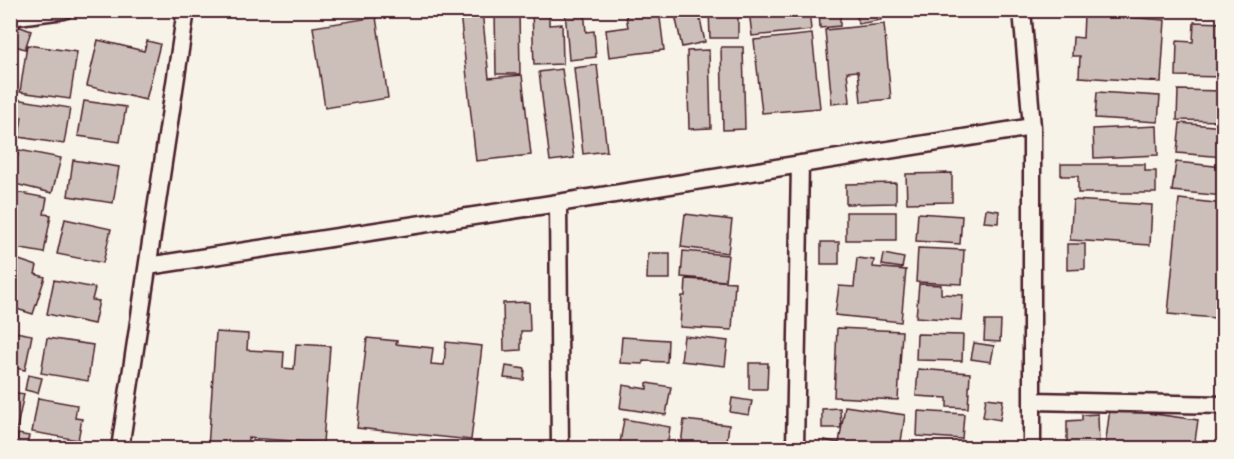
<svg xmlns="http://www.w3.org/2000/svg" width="1234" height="459" font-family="'Patrick Hand',sans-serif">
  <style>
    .building { fill: #ccbfb9; stroke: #4a1f2b; stroke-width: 1.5 }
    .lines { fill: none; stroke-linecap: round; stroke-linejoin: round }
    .street-casing { stroke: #4a1f2b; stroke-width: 21 }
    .street { stroke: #f7f3e8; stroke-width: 16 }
  </style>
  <rect width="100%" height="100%" fill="#f7f3e8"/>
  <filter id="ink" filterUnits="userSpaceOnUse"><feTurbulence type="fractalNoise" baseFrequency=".0167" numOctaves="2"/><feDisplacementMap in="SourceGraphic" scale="12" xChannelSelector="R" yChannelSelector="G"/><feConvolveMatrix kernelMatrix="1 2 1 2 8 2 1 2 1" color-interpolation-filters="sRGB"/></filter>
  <g filter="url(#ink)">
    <!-- building -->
    <path class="building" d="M495,10H519L520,74H496Z
      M532,10H549V25L562,24L563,64L534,65Z
      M565,10H584L586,32L594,31L596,57L569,60Z
      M625,10H659L664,50L609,57L606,30L628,27Z
      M674,10H698L705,42L682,47Z
      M709,10H738V38H710Z
      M749,10H809L811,30L752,36Z
      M819,10H840V26L820,28Z
      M856,10H879L881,20L858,24Z
      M482,11L489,78L522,75L531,155L476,161L460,13Z
      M1084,14L1165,20L1161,82L1079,77L1080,56H1072L1073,37L1083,38Z
      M376,17L388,98L325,108L313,27Z
      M1194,22L1224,23V77L1176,76L1177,41L1193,42Z
      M884,24L891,99L861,102L858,71L847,72L850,102L832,104L825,30Z
      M18,26L31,31L25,49L12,45Z
      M812,34L820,108L762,113L754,40Z
      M98,40L144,51L147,41L160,44L146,100L87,86Z
      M27,45L77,52L70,99L20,92Z
      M721,47H743L745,129L723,130Z
      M709,50L711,128L689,129L687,51Z
      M597,65L607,151L583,154L574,68Z
      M562,69L574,158L550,161L539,72Z
      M1178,90L1224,91V121L1177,120Z
      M1097,92L1160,96L1158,122L1095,118Z
      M10,98L70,108L64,144L19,137L22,117L10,116Z
      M84,101L126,107L120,142L78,136Z
      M1180,123L1224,127V157L1177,153Z
      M1157,126L1158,155L1094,158L1093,129Z
      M19,150L61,158L52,193L11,183Z
      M73,160L119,167L113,203L68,196Z
      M1176,162L1224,167V196L1172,191Z
      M1061,164H1145V171H1156V193H1078V176H1061Z
      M952,173V202L907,203L906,174Z
      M896,183V203L846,204V184Z
      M10,191L47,198L44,214L51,215L44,253L10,247Z
      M1179,199L1224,204V308L1216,307L1215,318L1168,314Z
      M1073,200L1152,205L1150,245L1070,240Z
      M986,209L999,211L998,223L984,222Z
      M846,212H896V240H846Z
      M918,213L962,216L960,244L916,241Z
      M685,214L732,220L728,253L681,247Z
      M65,219L111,229L103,263L57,254Z
      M821,242H839V264H821Z
      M1067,244H1085V269L1067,270Z
      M918,248L964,250L962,284L916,282Z
      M683,251L728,255L725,281L681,277Z
      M648,253H670V279H647Z
      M884,254L904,258L902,268L882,265Z
      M10,257L37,266L35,274L45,277L33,314L10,307Z
      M857,258L874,260L873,267L906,270L901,322L835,315L839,286L854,287Z
      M686,279L735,282L732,330L680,327L682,296H685Z
      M54,280L95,288L92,300L99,301L94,324L47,314Z
      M919,284L941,285V294L963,295L961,320L916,317Z
      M529,302L530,331H521V350L504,351L503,303Z
      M985,321H1001L1000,342L984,341Z
      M837,328L902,331L898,400L834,397Z
      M10,331L32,335L25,370L10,367Z
      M216,332L248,334L247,350L284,352L283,368L294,369L296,344L330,346L323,443L248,438L247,448H208Z
      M917,334L963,335L962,361L916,360Z
      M684,336L728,341L725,366L681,361Z
      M622,337L668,340L667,362L643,361V364L620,363Z
      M47,338L93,345L88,381L41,373Z
      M367,338L397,341L396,344L433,348L431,364L444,365L446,342L482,346L471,440L357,428Z
      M974,343L994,346L991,362L971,359Z
      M749,363H768L767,389H749Z
      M506,366L525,369L524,380L504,378Z
      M918,369L970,373L968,408L947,407V398L916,396Z
      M28,375L42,378L38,393L25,390Z
      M647,383L671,387L666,415L620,408L623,385L647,389Z
      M10,392L24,394L17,428L10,427Z
      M38,398L77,405L75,418L82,419L78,440L32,432Z
      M732,398L752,401L749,415L730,412Z
      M986,398L1003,400L1000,420L983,417Z
      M845,406L905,415L900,448L823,447L824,440L839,443Z
      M840,408L841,428H822V409Z
      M1110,408L1198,420L1194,448H1105Z
      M918,411L964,414L962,439L917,436Z
      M1098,414L1099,448H1067V421L1082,420V415Z
      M624,419L670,427L667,448L620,443Z
      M684,420L729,425L726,448L681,445Z
      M18,434L29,436L26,448H15Z
      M1000,442V448H984V443Z"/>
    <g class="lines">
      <defs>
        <path id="street" d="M1022,10L1032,127V448
          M10,17L64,10
          M558,203L560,448
          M148,266L558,203L1032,127
          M1032,401L1224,405
          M120,448L186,10
          M795,448L800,164"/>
      </defs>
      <!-- street casing -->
      <use href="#street" class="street-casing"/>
      <!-- street -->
      <use href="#street" class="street"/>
    </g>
  </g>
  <!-- margin -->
  <rect width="1234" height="459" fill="none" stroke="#f7f3e8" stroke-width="36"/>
  <rect x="18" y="18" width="1198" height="423" fill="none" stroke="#4a1f2b" stroke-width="2" filter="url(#ink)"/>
</svg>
